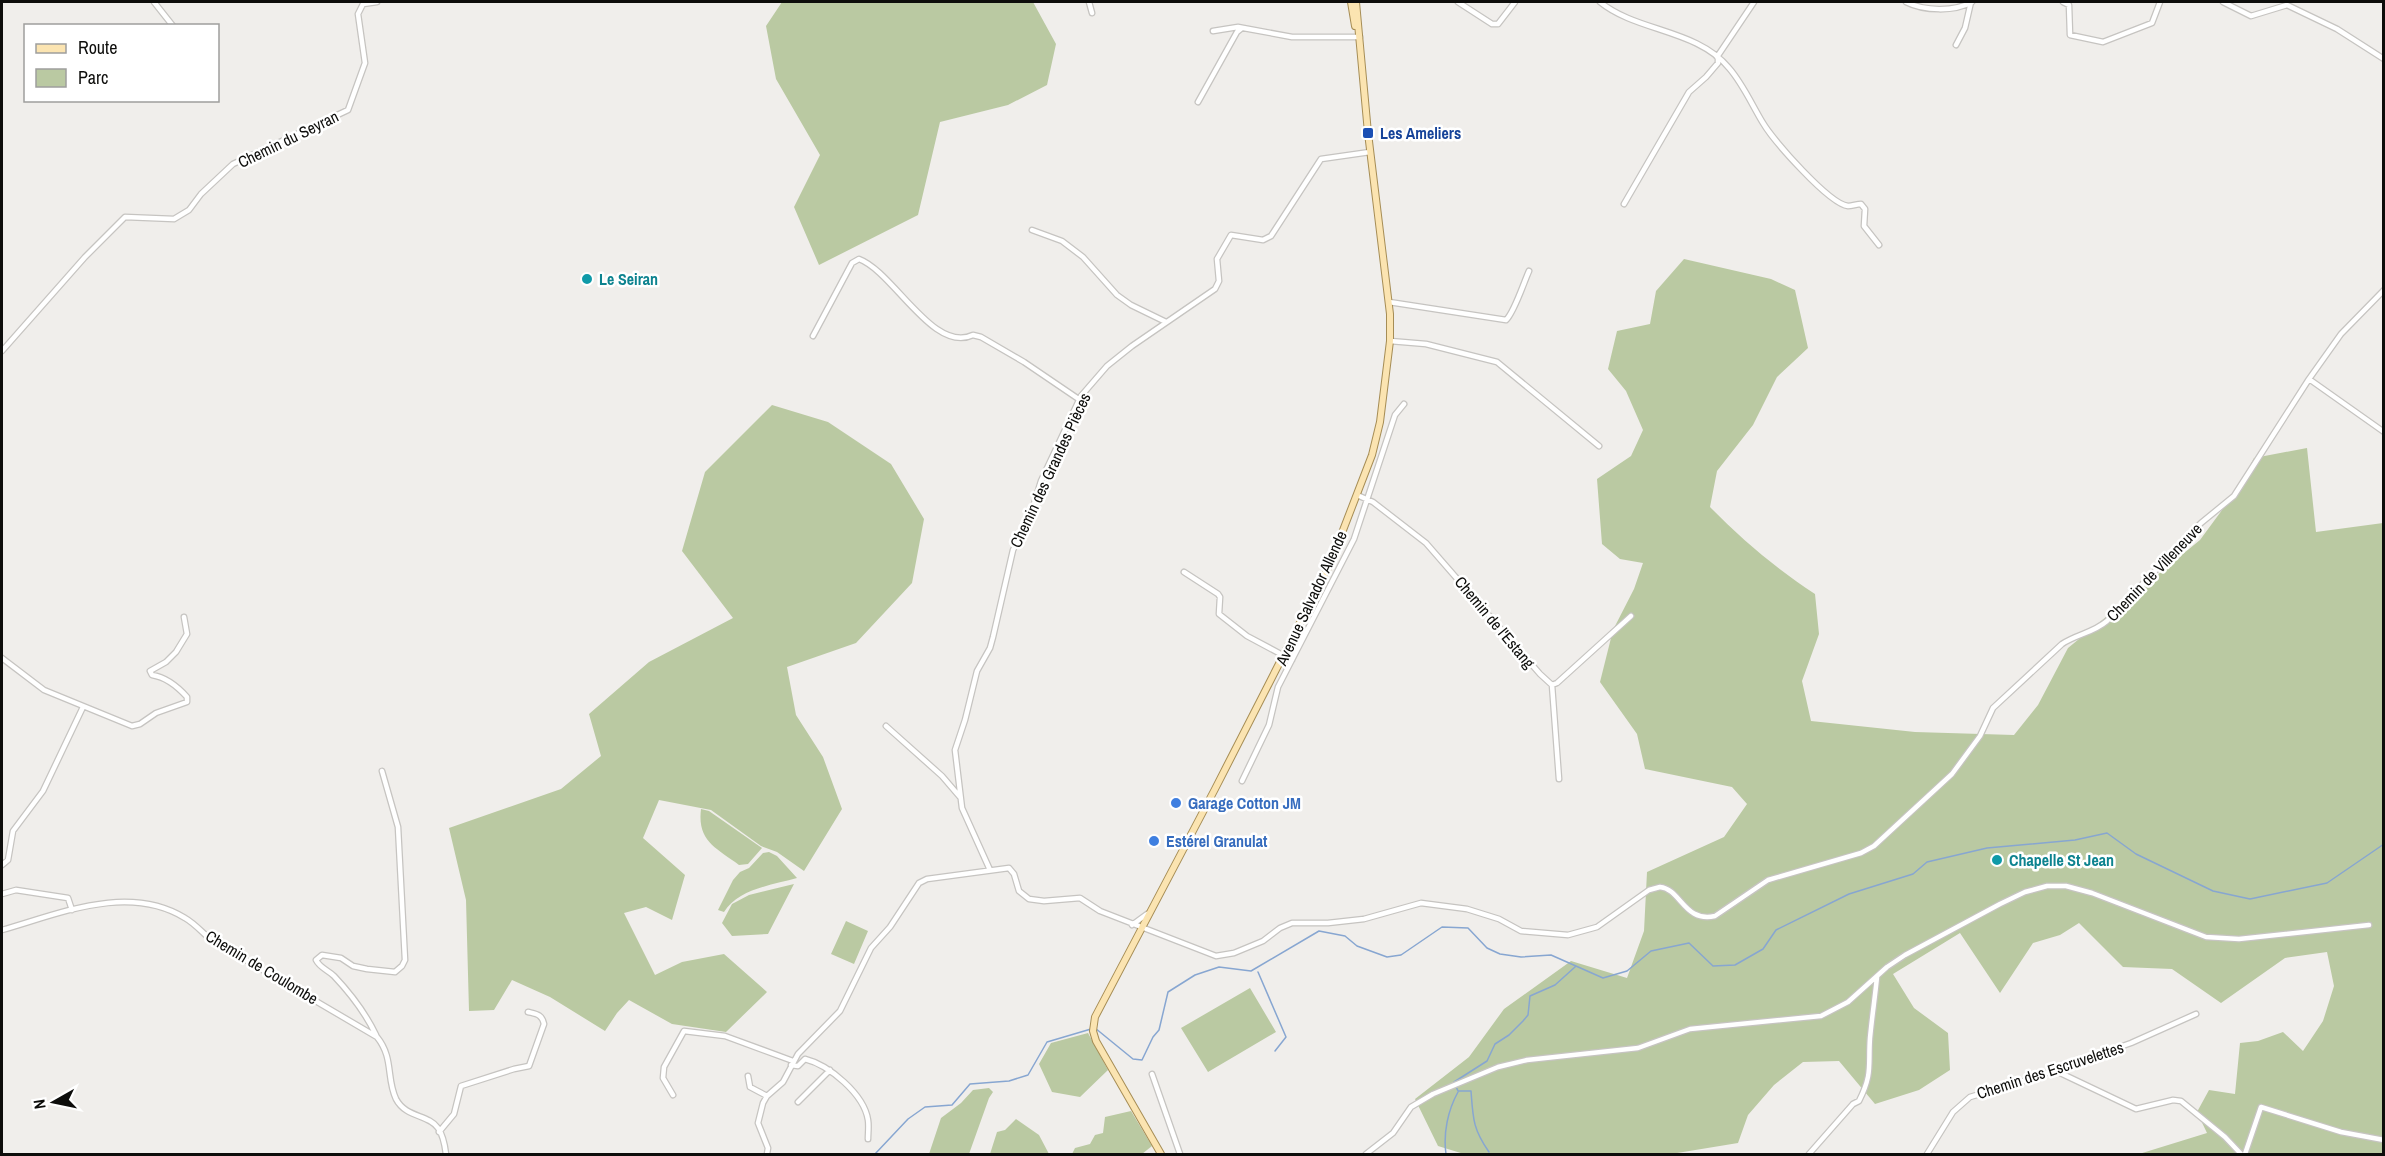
<svg xmlns="http://www.w3.org/2000/svg" width="2385" height="1156" font-family="'Archivo Narrow',sans-serif">
  <style>
    .green { fill: #bac9a2 }
    .lines { fill: none; stroke-linecap: round; stroke-linejoin: round }
    .stream { stroke: #87a6d1; stroke-width: 1.5 }
    .minor-casing { stroke: #c6c4c1; stroke-width: 7 }
    .major-casing { stroke: #a68d55; stroke-width: 8 }
    .minor { stroke: #fff; stroke-width: 4.5 }
    .major { stroke: #fbe4b1; stroke-width: 6 }
    .transit-dot { fill: #1a4fb4; stroke: #fff; stroke-width: 2 }
    .culture-dot { fill: #0f9aa8; stroke: #fff; stroke-width: 2 }
    .shop-dot { fill: #3f7fe0; stroke: #fff; stroke-width: 2 }
    .labels { text-anchor: middle; dominant-baseline: central; stroke-width: 5; stroke-linejoin: round; paint-order: stroke }
    .transit-label { font-size: 16px; font-weight: bold; fill: #164399; stroke: #fff; text-anchor: start }
    .street-label { font-size: 16px; fill: #0d0d0b; stroke: #fff }
    .culture-label { font-size: 16px; font-weight: bold; fill: #0d838f; stroke: #fff; text-anchor: start }
    .shop-label { font-size: 16px; font-weight: bold; fill: #366cbe; stroke: #fff; text-anchor: start }
  </style>
  <rect width="100%" height="100%" fill="#f0eeeb"/>
  <!-- green -->
  <path class="green" d="M782,2H1033L1056,44L1047,85L1008,105L940,122L918,215L819,265L794,207L820,155L776,79L766,26Z
    M1684,259L1771,279L1795,290L1808,348L1777,377L1753,425L1717,471L1710,507C1742,540 1777,569 1815,594L1819,634L1802,681L1811,721L1915,732L2014,735L2038,705L2068,648L2200,540L2239,487L2254,458L2307,448L2316,532L2383,523V1154H2139L2207,1133L2197,1112L2209,1090L2235,1094L2240,1043L2258,1041L2283,1032L2303,1051L2323,1021L2334,986L2327,952L2285,958L2221,1003L2172,969L2123,967L2079,923L2060,935L2033,943L2000,993L1960,933L1893,974L1914,1008L1948,1033L1950,1070L1919,1090L1875,1104L1839,1061L1803,1062L1774,1085L1748,1115L1738,1143L1671,1154H1464L1438,1146L1415,1099L1469,1057L1504,1009L1571,961L1627,978L1644,931L1647,872L1724,837L1747,804L1732,787L1645,769L1637,734L1600,682L1613,630L1634,589L1643,563L1620,559L1602,544L1597,479L1631,456L1643,430L1626,391L1608,369L1617,331L1650,324L1656,291Z
    M772,405L828,422L891,464L924,519L912,583L856,643L787,667L796,715L823,757L842,809L804,871L777,852L761,846L711,810L659,800L643,838L685,875L672,920L646,907L624,913L655,975L682,962L724,954L767,992L726,1032L672,1024L629,1000L617,1013L605,1031L550,997L512,980L494,1010L469,1011L466,900L449,828L561,789L601,756L589,714L649,662L733,618L682,551L705,472Z
    M701,809L709,811L762,848L748,864L739,865C716,848 697,841 701,809Z
    M769,852L777,856L797,878C772,885 738,889 724,912L718,910L733,880L740,872L749,868L763,853Z
    M794,884L768,934L732,936L722,923L732,904L749,895Z
    M846,921L868,931L854,964L831,954Z
    M1250,988L1276,1032L1208,1072L1181,1028Z
    M1088,1033L1108,1070L1080,1097L1052,1092L1039,1064L1051,1043Z
    M989,1088L993,1092L989,1098L969,1154H929L941,1118L961,1103L973,1090Z
    M1131,1111L1152,1146L1142,1154H1072L1075,1148L1090,1144L1095,1135L1103,1133L1105,1117Z
    M1016,1119L1039,1135L1049,1154H990L997,1132L1005,1130Z"/>
  <g class="lines">
    <!-- stream -->
    <path class="stream" d="M1258,972L1286,1037L1275,1051
      M1095,1028L1133,1059L1142,1060L1153,1037L1159,1030L1168,992L1195,975L1219,967L1251,971L1319,931L1345,936L1357,946L1387,957L1401,955L1442,927L1468,928L1487,948L1500,954L1521,957L1551,955L1603,978L1627,971L1651,951L1689,943L1713,966L1735,965L1763,949L1776,930L1849,894L1913,874L1927,862L1987,848L2075,840L2107,833L2136,854L2213,891L2250,899L2327,883L2384,844
      M1489,1152C1473,1129 1473,1119 1471,1091H1458L1454,1082L1487,1061L1495,1044L1509,1035L1523,1021L1528,1015L1530,996L1555,985L1575,967
      M875,1154L908,1119L925,1107L952,1105L970,1084L1009,1081L1028,1075L1047,1042L1091,1029
      M1446,1154C1443,1133 1448,1110 1458,1092"/>
    <defs>
      <path id="minor" d="M154,2L173,26
        M1089,2L1092,13
        M1458,2L1492,24H1498L1515,2
        M1600,2C1637,32 1697,29 1729,68C1743,84 1752,105 1763,123C1773,140 1829,204 1848,206C1852,206 1857,204 1861,204L1865,209L1864,226L1879,245
        M1906,2C1924,11 1954,12 1972,2
        M2063,2L2069,5L2070,35L2103,42L2152,23L2160,2
        M2223,2L2251,16L2287,5L2337,29L2384,59
        M1213,31L1238,27L1292,37H1360
        M1956,45L1965,28L1971,2
        M1717,57L1754,2
        M1198,102L1237,32L1242,28
        M1624,204L1689,92L1706,77L1718,63V58
        M1032,230L1062,241L1083,257L1117,295L1131,305L1166,322
        M1389,302L1506,320C1514,313 1524,282 1529,271
        M813,336L852,263L859,259C894,272 933,354 973,335L981,337L1024,362L1080,400
        M1390,341L1426,344L1497,362L1599,446
        M2,351L85,257L125,217L174,219L189,210L201,194L233,164L348,110L365,63L358,14L363,4L377,2
        M2309,379L2384,432
        M1357,495L1373,502L1426,543L1540,674L1552,685L1557,683L1631,616
        M1184,572L1218,594L1220,597L1219,614L1247,636L1292,660
        M2,658L44,690L132,726L140,724L156,713L187,702V697C178,687 165,677 152,675L150,671L166,662L176,652L187,634L184,617
        M1552,685L1559,779
        M886,726L942,776L960,797
        M1242,781L1269,725L1278,687L1354,539L1395,415L1404,404
        M2,865L8,860L13,831L43,791L83,707
        M990,870L962,808L955,750L965,720L977,671L990,648L993,637L1013,550L1030,517L1041,481L1081,396L1107,366L1132,346L1215,289L1219,281L1217,259L1231,235L1263,240L1271,236L1321,159L1370,152
        M2,894L16,890L68,898L72,910
        M1132,925L1147,914
        M2,930C59,914 128,883 185,918C194,923 202,932 210,939L377,1037C394,1058 386,1078 396,1099C406,1118 428,1114 438,1128C443,1135 445,1146 446,1154
        M376,1035C365,1012 351,994 334,976C328,970 320,968 316,960L322,955L341,958L353,966L367,969L395,972L402,966L405,960L398,827L382,771
        M791,1065L798,1066L805,1059C829,1065 864,1094 868,1120C869,1126 868,1133 868,1139
        M2054,1070L2136,1109L2173,1100L2181,1101L2225,1137L2241,1154
        M1152,1074L1180,1154
        M748,1076L750,1087L767,1096
        M673,1095L663,1078L664,1067L684,1031L725,1036L793,1061
        M798,1102L830,1070
        M439,1132L454,1114L461,1086L514,1069L529,1066L544,1024C542,1014 536,1014 528,1012
        M767,1154L768,1148L758,1123L763,1103L767,1096L783,1082L798,1054L840,1011L871,948L890,927L919,883L927,879L1009,868L1014,874L1019,891L1029,899L1044,901L1080,898L1100,911L1216,956L1234,953L1263,941L1280,928L1292,923H1328L1364,919L1421,903L1467,909L1499,919L1521,931L1568,935L1597,927L1649,890L1660,887C1681,889 1684,923 1715,916L1768,880L1861,853L1874,846L1952,774L1980,736L1993,708L2062,644C2077,634 2093,633 2107,621L2201,523L2234,496L2309,379L2341,334L2384,290
        M1366,1154L1393,1133L1411,1107L1433,1094L1498,1067L1527,1060L1638,1048L1690,1029L1821,1016L1848,1002L1887,967L1905,955L2000,904L2025,892L2047,886H2066L2092,893L2206,937L2239,939L2369,925
        M1809,1154L1853,1104L1859,1101C1873,1073 1868,1066 1870,1038C1872,1017 1875,997 1877,977
        M1927,1154L1953,1112L1970,1097L2027,1080L2131,1043L2196,1014
        M2245,1154L2261,1107L2341,1132L2384,1140"/>
      <path id="major" d="M1351,2L1355,26
        M1161,1154L1096,1041L1093,1031L1095,1017L1215,789L1330,564L1372,455L1380,422L1390,341V314L1368,133L1356,2"/>
    </defs>
    <!-- minor casing -->
    <use href="#minor" class="minor-casing"/>
    <!-- major casing -->
    <use href="#major" class="major-casing"/>
    <!-- minor -->
    <use href="#minor" class="minor"/>
    <!-- major -->
    <use href="#major" class="major"/>
  </g>
  <!-- markers -->
  <rect class="transit-dot" x="1362" y="127" width="12" height="12" rx="3"/>
  <g class="culture-dot">
    <circle cx="587" cy="279" r="6"/>
    <circle cx="1997" cy="860" r="6"/>
  </g>
  <g class="shop-dot">
    <circle cx="1176" cy="803" r="6"/>
    <circle cx="1154" cy="841" r="6"/>
  </g>
  <g class="labels">
    <!-- transit labels -->
    <g class="transit-label">
      <text x="1380" y="133">Les Ameliers</text>
    </g>
    <!-- street labels -->
    <g class="street-label">
      <text transform="translate(288 139) rotate(-26)">Chemin du Seyran</text>
      <text transform="translate(1050 470) rotate(-65)">Chemin des Grandes Pièces</text>
      <text transform="translate(2154 572) rotate(-46)">Chemin de Villeneuve</text>
      <text transform="translate(1311 598) rotate(-65)">Avenue Salvador Allende</text>
      <text transform="translate(1495 622) rotate(50)">Chemin de l'Estang</text>
      <text transform="translate(262 967) rotate(31)">Chemin de Coulombe</text>
      <text transform="translate(2050 1070) rotate(-18)">Chemin des Escruvelettes</text>
    </g>
    <!-- culture labels -->
    <g class="culture-label">
      <text x="599" y="279">Le Seiran</text>
      <text x="2009" y="860">Chapelle St Jean</text>
    </g>
    <!-- shop labels -->
    <g class="shop-label">
      <text x="1188" y="803">Garage Cotton JM</text>
      <text x="1166" y="841">Estérel Granulat</text>
    </g>
  </g>
  <!-- border -->
  <rect width="2385" height="1156" fill="none" stroke="#0d0d0b" stroke-width="6"/>
  <!-- legend -->
  <rect x="24" y="24" width="195" height="78" fill="#ffffff" stroke="#9e9e9d" stroke-width="1.5"/>
  <rect x="36" y="44" width="30" height="9" fill="#fbe4b1" stroke="#9e9e9d" stroke-width="1.5"/>
  <text x="78" y="54" font-size="18" fill="#0d0d0b">Route</text>
  <rect x="36" y="69" width="30" height="18" fill="#bac9a2" stroke="#9e9e9d" stroke-width="1.5"/>
  <text x="78" y="84" font-size="18" fill="#0d0d0b">Parc</text>
  <!-- north arrow -->
  <g transform="translate(54 1102) rotate(261)" stroke="#ffffff" stroke-width="4.5" paint-order="stroke">
  <path d="M0-4.5L10 22L0 15L-10 22Z" fill="#0d0d0b"/>
  <text y="-9" font-size="16" font-weight="bold" text-anchor="middle" fill="#0d0d0b">N</text>
  </g>
</svg>
